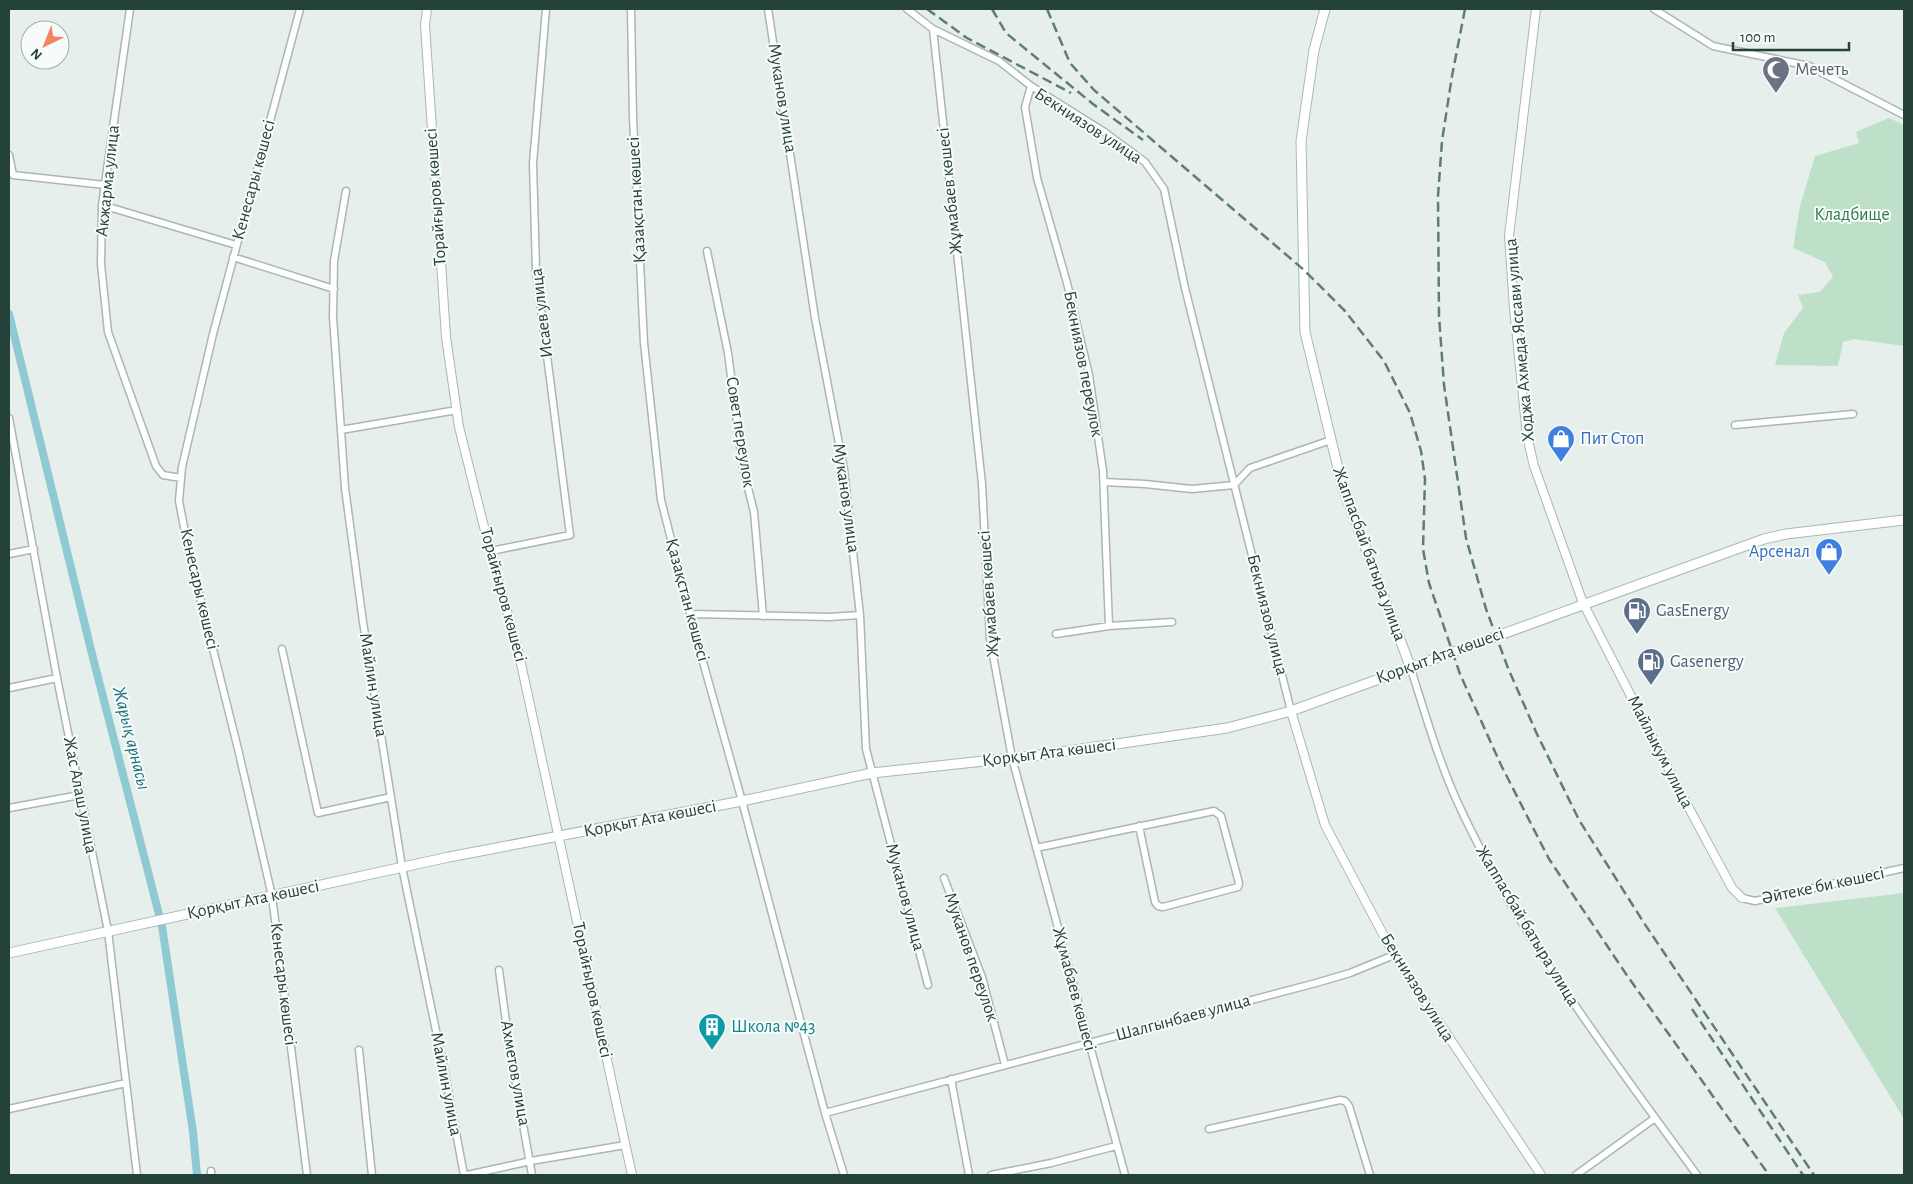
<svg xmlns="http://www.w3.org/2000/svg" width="1913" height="1184" font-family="'Alegreya Sans',sans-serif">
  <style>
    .green { fill: #bfe0c8 }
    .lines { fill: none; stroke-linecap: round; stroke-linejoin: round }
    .canal { stroke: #8ec9d4; stroke-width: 8 }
    .minor-casing { stroke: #a8b8b2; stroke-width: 9 }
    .tertiary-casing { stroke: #a8b8b2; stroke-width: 10 }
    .secondary-casing { stroke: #a4bbb3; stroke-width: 11 }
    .minor { stroke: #fff; stroke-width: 6 }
    .tertiary { stroke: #fff; stroke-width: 8 }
    .secondary { stroke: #fff; stroke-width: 9 }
    .rail { stroke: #5f7d75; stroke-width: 2.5; stroke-dasharray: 10 5; stroke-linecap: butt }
    .labels { text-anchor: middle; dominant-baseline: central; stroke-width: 4; stroke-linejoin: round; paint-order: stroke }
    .worship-label { font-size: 18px; fill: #5b616d; stroke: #f7fbf9; text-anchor: start }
    .street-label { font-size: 18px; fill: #24423a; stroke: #f7fbf9 }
    .park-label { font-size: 18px; fill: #2d7a4b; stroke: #f7fbf9 }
    .shop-label { font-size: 18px; fill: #366cbe; stroke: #f7fbf9; text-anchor: start }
    .service-label { font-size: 18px; fill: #4e5e75; stroke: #f7fbf9; text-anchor: start }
    .culture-label { font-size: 18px; fill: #0d838f; stroke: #f7fbf9; text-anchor: start }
    .water-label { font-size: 19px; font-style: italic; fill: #1c6f80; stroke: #f7fbf9 }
  </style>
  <rect width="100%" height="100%" fill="#e6efeb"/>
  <!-- green -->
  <path class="green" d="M1889,118L1904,125V346L1854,339L1843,342L1838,366L1775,365L1784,333L1803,308L1798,295L1820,292L1833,277L1825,262L1793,248L1800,206L1815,156L1859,143L1856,132Z
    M1904,893V1119L1775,908Z"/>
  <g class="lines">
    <!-- canal -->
    <path class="canal" d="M9,314L93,658L162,926L193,1132L197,1175"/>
    <defs>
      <path id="minor" d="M130,9L102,205L101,264L108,332L156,466L163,475L181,478
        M300,9L213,334L182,467L179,501L189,553L238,749L272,896L307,1175
        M631,9L633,118L644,343L661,500L696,637L742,801L825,1113L844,1175
        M768,9L815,318L844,470L860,615L866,749L928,985
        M907,9L933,29L999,61L1031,86
        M1654,9L1713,46L1809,66L1904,115
        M933,29L982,484L990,639L1012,758L1125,1175
        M9,155L13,175L105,185
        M346,191L334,261L333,317L345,488L363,622L402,867L445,1074L464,1175
        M102,205L236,245
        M707,251L728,353L743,468L754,512L763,616
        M233,257L334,289
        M9,418L57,678L108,931L137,1175
        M1735,425L1853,414
        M341,430L457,410
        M1104,482L1145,484L1192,489L1234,485L1250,468L1331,440
        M491,551L570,535L536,270L533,163L546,9
        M9,554L34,549
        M690,614L829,617L860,615
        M1109,626L1103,471L1089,375L1067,283L1037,178L1025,107L1031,86L1103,131L1145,162L1164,189L1185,288L1291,711
        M1056,634L1109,626L1172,622
        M282,649L318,813L391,797
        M1410,666C1424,710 1437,756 1456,799C1518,935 1609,1055 1697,1175
        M9,688L57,678
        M9,808L80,795
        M1036,848L1214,811L1221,816L1239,883L1238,887L1163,907L1158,906L1155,902L1139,826
        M944,878L982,977L1005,1065
        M1742,898L1755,901L1904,868
        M499,970L510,1051L532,1175
        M359,1050L372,1175
        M951,1079L969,1175
        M9,1109L126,1083
        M825,1113L1316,983L1350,973L1394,955
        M1209,1129L1340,1100L1345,1101L1349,1106L1370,1175
        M211,1171V1175
        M467,1175L531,1161L625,1145
        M991,1175L1051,1163L1116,1146
        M1576,1175L1655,1118"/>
      <path id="tertiary" d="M427,9L425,25L446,337L459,427L483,523L520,659L632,1175
        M1536,9L1509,236L1514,308L1527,436L1534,466L1583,603L1683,797L1732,888L1742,898
        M1291,711L1325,825L1394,955L1541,1175"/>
      <path id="secondary" d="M1325,9L1314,50L1301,141L1305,332L1342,485L1410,666
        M9,953L449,857L742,801L872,773L1040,755L1227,728L1291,711L1764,539L1786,534L1904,520"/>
    </defs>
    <!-- minor casing -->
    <use href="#minor" class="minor-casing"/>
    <!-- tertiary casing -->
    <use href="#tertiary" class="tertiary-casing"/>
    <!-- secondary casing -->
    <use href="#secondary" class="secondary-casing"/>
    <!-- minor -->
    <use href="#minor" class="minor"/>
    <!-- tertiary -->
    <use href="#tertiary" class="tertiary"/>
    <!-- secondary -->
    <use href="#secondary" class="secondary"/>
    <!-- rail -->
    <path class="rail" d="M927,9L967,38L1071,93
      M992,9L1006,33L1093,104L1143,140
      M1047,9L1070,63L1094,90L1304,270L1345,311L1384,361L1410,413L1421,451L1425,479L1423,549L1429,583L1460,674L1501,765L1549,859L1626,974L1769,1175
      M1465,9L1452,76L1442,141L1438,196L1439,316L1444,385L1466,538L1486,609L1508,668L1536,732L1579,820L1644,923L1814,1175
      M1692,1009L1803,1175"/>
  </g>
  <!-- icons -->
  <defs>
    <symbol id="mosque-pin" viewBox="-11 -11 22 30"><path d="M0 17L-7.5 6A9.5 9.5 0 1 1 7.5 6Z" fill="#6b7280" stroke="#f7fbf9"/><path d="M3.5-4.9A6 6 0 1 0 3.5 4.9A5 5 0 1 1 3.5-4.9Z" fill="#fff"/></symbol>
    <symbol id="shop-pin" viewBox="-11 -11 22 30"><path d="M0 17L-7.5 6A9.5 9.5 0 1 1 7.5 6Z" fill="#3f7fe0" stroke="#f7fbf9"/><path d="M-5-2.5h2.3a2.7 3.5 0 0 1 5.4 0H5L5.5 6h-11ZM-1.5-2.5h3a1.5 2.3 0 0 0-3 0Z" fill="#fff"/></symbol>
    <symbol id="fuel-pin" viewBox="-11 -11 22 30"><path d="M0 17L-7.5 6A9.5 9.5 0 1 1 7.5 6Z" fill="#5c6f8a" stroke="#f7fbf9"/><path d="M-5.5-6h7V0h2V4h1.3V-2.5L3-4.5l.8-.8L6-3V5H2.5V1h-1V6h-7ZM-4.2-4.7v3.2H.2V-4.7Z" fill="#fff"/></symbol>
    <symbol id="building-pin" viewBox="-11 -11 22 30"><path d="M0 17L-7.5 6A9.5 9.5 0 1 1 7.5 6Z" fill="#0f9aa8" stroke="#f7fbf9"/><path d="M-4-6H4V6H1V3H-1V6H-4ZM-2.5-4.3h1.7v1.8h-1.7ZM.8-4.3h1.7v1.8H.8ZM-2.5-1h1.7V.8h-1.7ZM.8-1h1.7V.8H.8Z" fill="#fff"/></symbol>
  </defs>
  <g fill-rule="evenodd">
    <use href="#mosque-pin" x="1760" y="54" width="32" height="43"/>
    <use href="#shop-pin" x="1545" y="423" width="32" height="43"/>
    <use href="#shop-pin" x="1813" y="536" width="32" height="43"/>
    <use href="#fuel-pin" x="1621" y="595" width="32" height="43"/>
    <use href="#fuel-pin" x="1635" y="646" width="32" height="43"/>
    <use href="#building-pin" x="696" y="1011" width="32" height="43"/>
  </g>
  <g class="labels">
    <!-- worship labels -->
    <g class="worship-label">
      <text x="1795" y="70">Мечеть</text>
    </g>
    <!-- street labels -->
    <g class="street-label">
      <text transform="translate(782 98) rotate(81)">Муканов улица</text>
      <text transform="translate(1088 126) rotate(33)">Бекниязов улица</text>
      <text transform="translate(254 180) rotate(-75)">Кенесары көшесі</text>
      <text transform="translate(108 181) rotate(-84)">Акжарма улица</text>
      <text transform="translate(950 191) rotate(-96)">Жұмабаев көшесі</text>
      <text transform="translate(436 197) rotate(-94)">Торайғыров көшесі</text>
      <text transform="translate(637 200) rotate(-93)">Қазақстан көшесі</text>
      <text transform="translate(542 313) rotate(-97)">Исаев улица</text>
      <text transform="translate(1520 340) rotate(-95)">Ходжа Ахмеда Яссави улица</text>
      <text transform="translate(1083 364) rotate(79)">Бекниязов переулок</text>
      <text transform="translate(740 432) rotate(81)">Совет переулок</text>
      <text transform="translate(846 498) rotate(82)">Муканов улица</text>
      <text transform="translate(1369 554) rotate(70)">Жаппасбай батыра улица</text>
      <text transform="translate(199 589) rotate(77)">Кенесары көшесі</text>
      <text transform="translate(989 594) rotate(-94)">Жұмабаев көшесі</text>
      <text transform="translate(503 595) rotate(75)">Торайғыров көшесі</text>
      <text transform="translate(687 600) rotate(75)">Қазақстан көшесі</text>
      <text transform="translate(1267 615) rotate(76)">Бекниязов улица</text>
      <text transform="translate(1440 656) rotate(-20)">Қорқыт Ата көшесі</text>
      <text transform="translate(373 685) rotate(81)">Майлин улица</text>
      <text transform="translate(1660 752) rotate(63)">Майлыкум улица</text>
      <text transform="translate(1049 753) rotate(-7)">Қорқыт Ата көшесі</text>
      <text transform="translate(80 795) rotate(79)">Жас Алаш улица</text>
      <text transform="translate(650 819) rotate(-11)">Қорқыт Ата көшесі</text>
      <text transform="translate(1823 886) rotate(-12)">Әйтеке би көшесі</text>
      <text transform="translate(905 897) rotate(75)">Муканов улица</text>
      <text transform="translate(253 900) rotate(-12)">Қорқыт Ата көшесі</text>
      <text transform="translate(1527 926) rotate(59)">Жаппасбай батыра улица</text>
      <text transform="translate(971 957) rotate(71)">Муканов переулок</text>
      <text transform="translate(283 984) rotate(83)">Кенесары көшесі</text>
      <text transform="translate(1417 988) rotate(58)">Бекниязов улица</text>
      <text transform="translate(1074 989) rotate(75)">Жұмабаев көшесі</text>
      <text transform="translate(592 990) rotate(78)">Торайғыров көшесі</text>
      <text transform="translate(1183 1018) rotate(-15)">Шалгынбаев улица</text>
      <text transform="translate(515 1073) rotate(80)">Ахметов улица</text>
      <text transform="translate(446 1084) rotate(79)">Майлин улица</text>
    </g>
    <!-- park labels -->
    <g class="park-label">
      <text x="1852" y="215">Кладбище</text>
    </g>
    <!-- shop labels -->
    <g class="shop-label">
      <text x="1580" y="439">Пит Стоп</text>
      <text x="1810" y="552" text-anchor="end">Арсенал</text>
    </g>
    <!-- service labels -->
    <g class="service-label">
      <text x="1656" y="611">GasEnergy</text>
      <text x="1670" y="662">Gasenergy</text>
    </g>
    <!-- culture labels -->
    <g class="culture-label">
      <text x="731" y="1027">Школа №43</text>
    </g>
    <!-- water labels -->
    <g class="water-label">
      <text transform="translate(131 738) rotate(76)">Жарық арнасы</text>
    </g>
  </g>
  <!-- border -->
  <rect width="1913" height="1184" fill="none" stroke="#24423a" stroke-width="20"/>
  <!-- north arrow -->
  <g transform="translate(45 45) rotate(223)"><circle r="24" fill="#f7fbf9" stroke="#a3b1ad"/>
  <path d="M0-4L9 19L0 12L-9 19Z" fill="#f4845f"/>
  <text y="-8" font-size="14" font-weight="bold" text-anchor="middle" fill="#24423a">N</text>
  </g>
  <!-- scale -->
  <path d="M1733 42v8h116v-8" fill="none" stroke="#24423a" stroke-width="2.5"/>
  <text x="1740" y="42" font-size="15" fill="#24423a" stroke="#f7fbf9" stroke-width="4" paint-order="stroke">100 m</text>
</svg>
